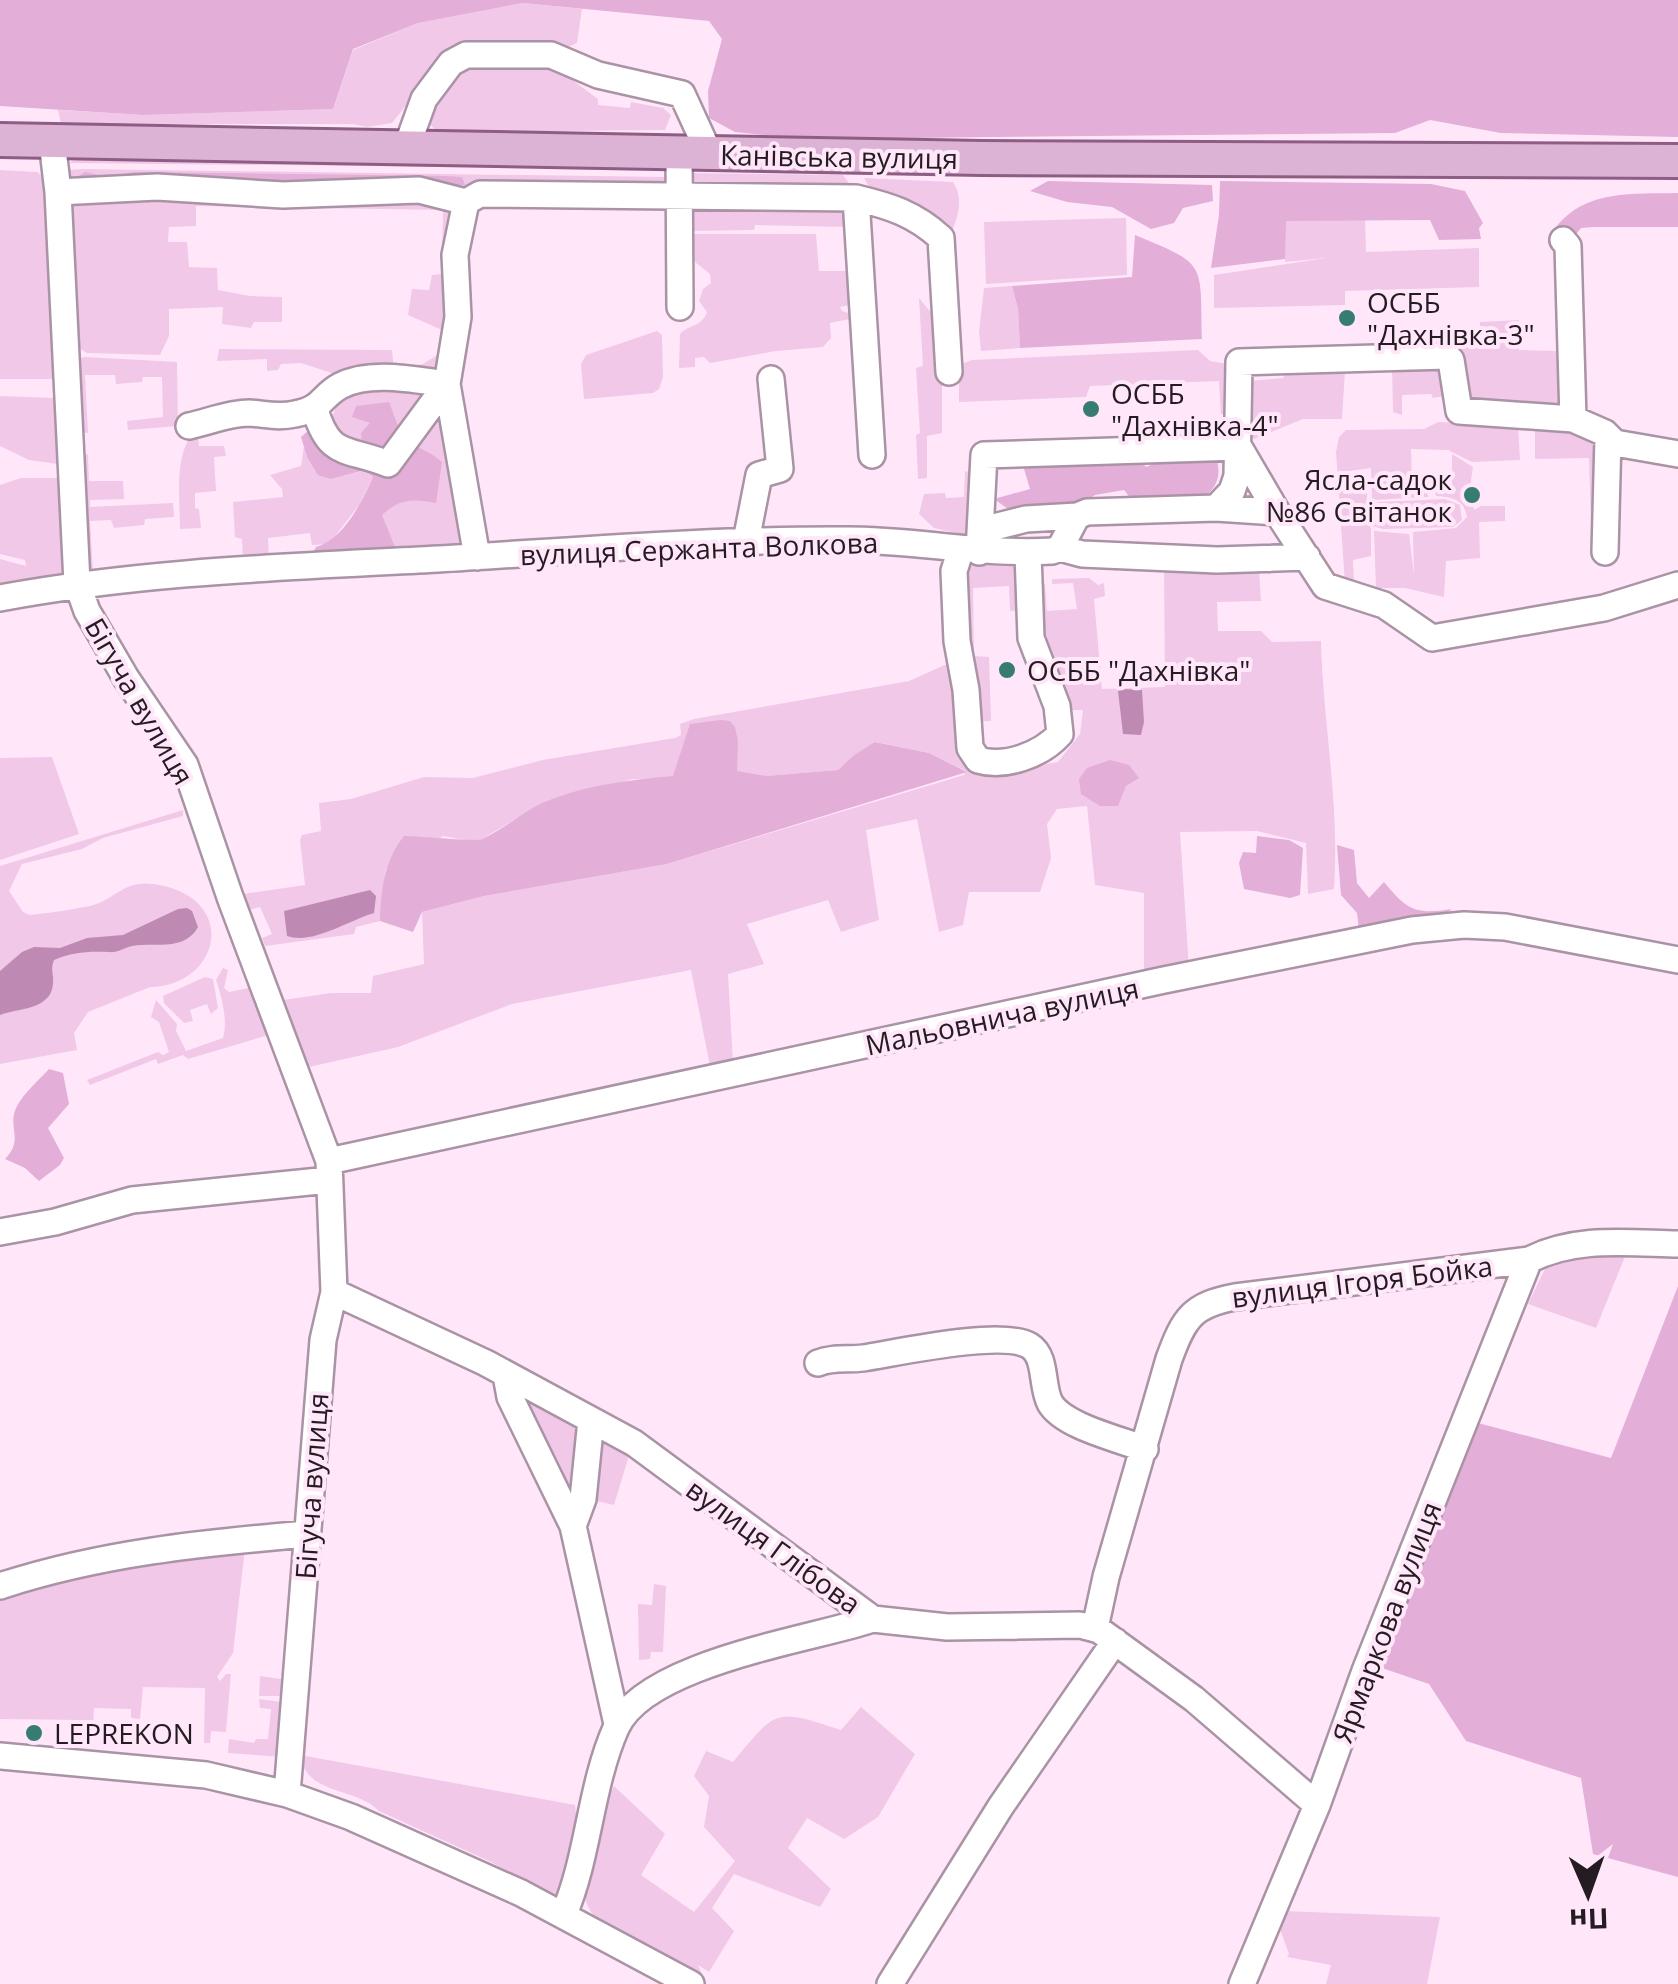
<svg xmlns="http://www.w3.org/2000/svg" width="1678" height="1984" font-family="'Open Sans',sans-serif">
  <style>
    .green { fill: #f1c8e8 }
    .forest { fill: #e3aed8 }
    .water { fill: #be8ab3 }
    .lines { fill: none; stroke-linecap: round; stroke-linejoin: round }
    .minor-casing { stroke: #a993a4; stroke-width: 30 }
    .major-casing { stroke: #8d5d84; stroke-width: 38 }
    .minor { stroke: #fff; stroke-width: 25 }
    .major { stroke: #ddb3d5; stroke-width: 32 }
    .poi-dot { fill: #367c73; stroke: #ffe7f9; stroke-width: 4 }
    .labels { text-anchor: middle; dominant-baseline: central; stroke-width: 8; stroke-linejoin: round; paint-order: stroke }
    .street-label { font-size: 28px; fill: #241c22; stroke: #ffe7f9 }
    .poi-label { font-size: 28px; fill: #241c22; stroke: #ffe7f9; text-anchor: start }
  </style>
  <rect width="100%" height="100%" fill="#ffe7f9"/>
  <!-- green -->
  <path class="green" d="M523,3L582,9L577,43L568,47L540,43L432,73L392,123L367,127L353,124H61L58,110L143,115L333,109L353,50L418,23Z
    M552,65L598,99V105L630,108L631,102L663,108L671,115L665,130L439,132L426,122L427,109L464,66Z
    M77,158L663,165L664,169L69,163Z
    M83,169L664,177L666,179L661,187L475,189L68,187L66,174L69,170Z
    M0,170L37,172L44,178L54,379H0Z
    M684,173L843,175L849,183L848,186L693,191Z
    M864,178L953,182C965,200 957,220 949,238L873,194Z
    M142,193L326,201L420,196L450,200L456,205L447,269L449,339L441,373L437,375L427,366L424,375L350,379L301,363L281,364L278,370L267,371V359L217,361L219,349L392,350L394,371L423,364L442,352V330L408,315L412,289L429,290L432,275L442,274L443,210L196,206V226L169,227L168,242H187L189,267L217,268L218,290L250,296L282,297V322H254L251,328L222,324L223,307L169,309V336L160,355L87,353L79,348L73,325L71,208L79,199Z
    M699,209L843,210L850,227L755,225L754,230L688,231L686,212Z
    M1126,218L1127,275L986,284L984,222Z
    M1365,218L1366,252L1479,248V287L1345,291V305L1214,308V275L1326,258L1285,262V219Z
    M688,234H816L819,271H852V304L840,307L842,311L851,314L850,319L830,323L831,338L823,347L776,351L710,363L704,357L695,358V367L679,368L680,334C689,324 701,328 707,312L699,301L703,289L711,283L710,274L695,262Z
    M1012,286L1018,309L1020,348L981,351L979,332L984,288Z
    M919,298L937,320L942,365V433L927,436V478L918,479L916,435L920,433L916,368L923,366Z
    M1519,320V350L1558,351L1561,406H1470L1461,396L1457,328L1480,327V322Z
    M657,331L662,335L663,377L659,389L653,393L584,399L581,364L586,355Z
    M1198,350L1210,361L1234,365L1237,415L1221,414L1219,381L1090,386L1086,397L959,402V365L972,360Z
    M85,357L177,362L178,426L128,430L127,421L163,417L162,377H143L142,382L116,384L115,375H85L88,433L81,432L77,367L81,358Z
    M1392,365H1439L1450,395L1433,398L1431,394L1402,395V415L1393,412Z
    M1345,371L1342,419H1303L1254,439L1250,438V381L1283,378L1285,374Z
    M367,385L432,391L378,454L327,429L339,400Z
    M0,396L55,398L60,461L57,464L29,460L0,446Z
    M440,397L465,552L341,558Z
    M1438,422L1518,425L1520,460L1472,462L1448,450L1411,449L1412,486H1428V497L1372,500L1371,468L1350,471L1351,487H1368L1365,514L1371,528V556L1353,560L1354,584H1345L1336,452L1339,437L1346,430L1424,429Z
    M1535,425L1579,427L1600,443L1596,554H1592L1589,458L1535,459Z
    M197,429L199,446H224L226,456L214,457L216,491L195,493V508L199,509L201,528L180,529C180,498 173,451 197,429Z
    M304,446L307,457L331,479L366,470L373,477L359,505L329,544L312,545L310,533L268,538L269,560H243L242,539L235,537L233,502L283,497L282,489L270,475L301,466Z
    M88,454L89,481H123L124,499L90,500V507L173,503L174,517L145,519L144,525L114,528L111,520L90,521L93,572L86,570L82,456Z
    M1452,454L1473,467L1471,480L1474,510L1481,506H1505V521L1479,522L1480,558L1446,561L1444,597L1405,588H1376L1374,531L1409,534L1414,575L1413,532L1456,528L1467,517C1464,499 1452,497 1436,496L1434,486L1452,485Z
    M965,471L974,474L973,537L934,528L919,514L924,494L945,493L946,498L964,497Z
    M21,478H59L61,482L65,579L0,591V559L26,566L25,560L0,554V485Z
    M1445,499L1460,505L1462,520L1453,527L1383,529L1372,526C1367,517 1368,508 1378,502Z
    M1004,561L1020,566L1025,610L1010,611L1009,586L973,588L974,656L989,657L991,721H981L976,753L964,565Z
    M1164,568L1259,569L1261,601L1217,602L1218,631H1261L1272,642L1321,641C1323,724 1340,805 1334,889L1308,894L1306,843L1257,831L1180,832L1189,969L1144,978V893L1095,885L1087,806L1057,809L1047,824L1051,858L1040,892H969L963,925L939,932L917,819L866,830L879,920L841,932L828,900L747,924L764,964L728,974L733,1063L711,1071L691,970L512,1004L398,1047L309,1067L283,1000L331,993H371L373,976L424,964L422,912L484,896L667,864L964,775L966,771L929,753L876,742L854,755L838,770L766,776L632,779L540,805L482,839L470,841L443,836L386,869L380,921L356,927L354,934L265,946L262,938L272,934L260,907L249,910L243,894L305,885L300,840L302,835L321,831L319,803L351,799L424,777L473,778L543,760L675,738L681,735L680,724L694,719L909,681L956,660L962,689L993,773L1058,762L1080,734L1083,710H1067L1042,654L1035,582L1045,584L1047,611L1077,609L1073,583L1052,584V579L1089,578L1098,585L1104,583L1105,596L1094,599L1102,689L1165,687Z
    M52,757L79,834L0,860V758Z
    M183,810V816L103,838L82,849L22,864L9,891L23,912L30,915C50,913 70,910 90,906C115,900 123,880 153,884C241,896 221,986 150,987L88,1012L74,1033L77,1050L0,1064V866Z
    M223,968L228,970L224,988L229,992L253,987L272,1034L188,1059L183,1055L158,1064L156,1059L90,1085L87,1080L158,1052L163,1055L169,1052L159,1022L151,1017L156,1000L177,1024L176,1031L186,1051L223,1038C228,1021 222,998 216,980Z
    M205,977L213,979L218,1008L211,1014L207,1004L190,1010L193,1021L184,1023L164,1003L163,996Z
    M1626,1254L1596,1328L1528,1304L1546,1267L1587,1256Z
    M521,1392L573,1421C586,1445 576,1470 572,1496Z
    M608,1437L631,1449L614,1505L596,1501L589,1495L599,1440Z
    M245,1548L233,1653L217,1677L220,1681L226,1674H231L226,1732L211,1731L210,1743H204L205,1688L143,1687L140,1719L131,1718V1709L94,1708L92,1746L83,1745L84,1720L0,1719V1589L52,1575Z
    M654,1584L666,1586L663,1652H651L650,1659L639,1660L638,1604L652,1605Z
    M260,1676L288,1680L282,1757L228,1753L229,1739L254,1743L256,1739H268L271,1709L260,1708L259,1699L281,1702V1696H259Z
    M861,1707L915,1754L878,1817L844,1839L807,1818L788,1848L831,1889L820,1907L734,1874L712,1908L734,1931L709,1972L698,1965L706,1984C684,1973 606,1930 592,1913C569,1884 599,1815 614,1786L665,1834L641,1875L694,1912L735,1861L704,1827L709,1796L694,1776L706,1751L733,1762C777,1709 774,1708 841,1730Z
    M300,1755L575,1805L577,1822L566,1888L558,1894L545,1893L491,1862L379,1811C355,1786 306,1796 300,1755Z
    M1283,1911L1440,1917L1427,1984H1326L1331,1965L1287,1957L1289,1954L1278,1924Z"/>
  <!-- forest -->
  <path class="forest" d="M0,0H1678V137L1501,133L1430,120L1395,133L805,139L735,132L709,118L708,91L722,39L709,21L523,3L418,23L353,49L333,109L143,115L0,106Z
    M85,172L108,177L134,172L444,176L462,177L465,185L76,183L79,176Z
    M1048,181L1212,185L1213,201L1183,208L1174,223L1151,229L1112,207L1067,202L1030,191Z
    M1220,181L1431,184L1465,191L1483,223L1479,228L1481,239L1439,240L1430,220L1286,221L1285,259L1211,268L1219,215Z
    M1678,193V227H1594L1581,228L1573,238L1556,227C1586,189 1634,194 1678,193Z
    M1135,235C1208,265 1200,262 1202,339L1020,348L1018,309L1012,286L1132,277Z
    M389,402C395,417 399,436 414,445C425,451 432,453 442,462L436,503C414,499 400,498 382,515L397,552L310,558L316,547C343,540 362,502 373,477L365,470L331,479L318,475L307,457L301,437L309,430L319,435L322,452L337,455L362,448L361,433L370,423L352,417L356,406Z
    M1216,456C1221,474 1219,484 1205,497L1132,500L1124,490L1095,495L1081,504L1018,516L994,499L1030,489L1022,462L1132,458L1147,467L1157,461Z
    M721,720L730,721L735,727L738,741L737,771L766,776L838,770L854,755L875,742L929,753L967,772L667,864L484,896L422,912L413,932L380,921C381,890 384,861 404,836C419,836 474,842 482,839C501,831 518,816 536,806C577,786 628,780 673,776L690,724Z
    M1110,760L1129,765L1139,778L1126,786L1118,806H1100L1081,794L1079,779L1087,768Z
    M1257,836L1289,840L1303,848L1300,895L1290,898L1244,889L1239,863L1243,852L1256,853Z
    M1337,845L1354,850L1357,883L1369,898L1384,882C1407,910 1415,915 1452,909L1436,921L1359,930L1357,913L1341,895Z
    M49,1069L63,1073L69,1104L48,1128L64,1158L60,1165L39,1181L25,1168L5,1159C25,1139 6,1127 17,1106C24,1093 39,1080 49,1069Z
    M1678,1286V1877L1593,1854L1581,1778L1466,1741L1429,1684L1382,1668L1461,1459L1478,1423L1611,1458Z"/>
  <!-- water -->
  <path class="water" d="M1124,689L1142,690L1144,722L1141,735L1123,734L1118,691Z
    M370,890L376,896L374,913C349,920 313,945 287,936L284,911Z
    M187,908L192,911L198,927C184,952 155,942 132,946C124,948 117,953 109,952C88,951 73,952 54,960C50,970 54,974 53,984C51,1010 18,1008 0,1015V971L22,952L34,947L60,948L87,938L123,935L178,909Z"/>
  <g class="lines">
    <defs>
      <path id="minor" d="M52,141L58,192L77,583L87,611L126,678L185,765L230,897L329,1161L334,1292L323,1340L287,1794
        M407,146L424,99L451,63L466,55H551L598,75L682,94L709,153
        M679,153L680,307
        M58,192L157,187L283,195L419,190L466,202
        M856,198L872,455
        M1563,240L1568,246L1573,419
        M315,410C330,459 346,447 388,464L447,384
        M189,426C208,422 229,413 249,413C266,414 278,418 295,414C324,408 320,397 340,386C370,370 415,380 447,384
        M1239,447L1277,512
        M1216,508L1232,491L1237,476L1239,362L1447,356L1451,360L1459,411L1573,419L1605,433L1615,443L1678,454
        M982,530L1026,519L1077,516
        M746,541L759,475L780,469L771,379
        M1060,548L1082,554L1217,560L1307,557
        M961,549L954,571L957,641L966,690L970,748L978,760C1005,768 1041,755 1060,734L1057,706L1031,638L1028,553
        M979,552L984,455L1239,447
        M1605,552L1608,437
        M477,557L447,384L458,317L455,255L466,202L480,194L856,198C890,206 915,214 941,238L949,372
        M0,598C145,571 291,567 438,559C574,551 711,539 847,540C916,540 983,555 1052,551L1060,548L1077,516L1087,512L1216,508L1277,512L1325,586L1384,605L1432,638L1604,608L1678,585
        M329,1161L1164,980L1412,930L1464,925L1505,927L1678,960
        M0,1232L55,1222L132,1200L329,1180
        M334,1292L486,1363L634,1443L873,1619L947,1627L1080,1625L1099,1630L1194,1699L1317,1805
        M818,1363C832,1357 848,1360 863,1358C896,1353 1003,1329 1030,1346C1047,1357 1041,1386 1050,1403C1063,1426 1119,1439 1145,1449
        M506,1375L510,1397L573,1526L617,1724
        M573,1526L583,1499L591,1420
        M0,1586C101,1553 202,1543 307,1534
        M1095,1628L1106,1577L1169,1359C1184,1318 1192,1305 1235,1297L1529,1260C1575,1236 1628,1243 1678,1244
        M0,1756L206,1775L287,1794L351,1817L521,1893L691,1984
        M564,1914C589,1855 590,1787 616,1728C645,1663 809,1640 873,1619
        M890,1984L1001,1806L1115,1641
        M1242,1984L1317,1805L1365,1671L1529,1260"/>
      <path id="major" d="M0,140L982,158L1678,161"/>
    </defs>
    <!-- minor casing -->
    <use href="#minor" class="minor-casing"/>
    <!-- major casing -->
    <use href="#major" class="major-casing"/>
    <!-- minor -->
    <use href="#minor" class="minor"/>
    <!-- major -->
    <use href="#major" class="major"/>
  </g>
  <!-- markers -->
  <g class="poi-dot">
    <circle cx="1347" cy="318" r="10"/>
    <circle cx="1091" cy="409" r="10"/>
    <circle cx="1472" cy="495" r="10"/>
    <circle cx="1007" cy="670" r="10"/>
    <circle cx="34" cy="1733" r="10"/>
  </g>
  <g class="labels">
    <!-- street labels -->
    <g class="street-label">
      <text transform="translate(839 156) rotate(1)">Канівська вулиця</text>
      <text transform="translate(699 548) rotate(-2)">вулиця Сержанта Волкова</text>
      <text transform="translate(140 701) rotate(60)">Бігуча вулиця</text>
      <text transform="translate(1002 1016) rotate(-12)">Мальовнича вулиця</text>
      <text transform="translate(1362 1281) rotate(-7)">вулиця Ігоря Бойка</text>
      <text transform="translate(311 1486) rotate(-86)">Бігуча вулиця</text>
      <text transform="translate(774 1546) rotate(36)">вулиця Глібова</text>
      <text transform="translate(1386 1622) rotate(-69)">Ярмаркова вулиця</text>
    </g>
    <!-- poi labels -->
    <g class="poi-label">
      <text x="1367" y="302">ОСББ<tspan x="1367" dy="32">"Дахнівка-3"</tspan></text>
      <text x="1111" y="393">ОСББ<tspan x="1111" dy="32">"Дахнівка-4"</tspan></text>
      <text x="1452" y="479" text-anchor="end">Ясла-садок<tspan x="1452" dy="32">№86 Світанок</tspan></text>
      <text x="1027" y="670">ОСББ "Дахнівка"</text>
      <text x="54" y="1733">LEPREKON</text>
    </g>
  </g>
  <!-- north arrow -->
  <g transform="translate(1588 1894) rotate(178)" stroke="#ffe7f9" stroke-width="8" paint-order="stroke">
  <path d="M0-8L18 38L0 25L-18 38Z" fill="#241c22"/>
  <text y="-15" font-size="28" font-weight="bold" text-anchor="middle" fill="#241c22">Пн</text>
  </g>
</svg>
